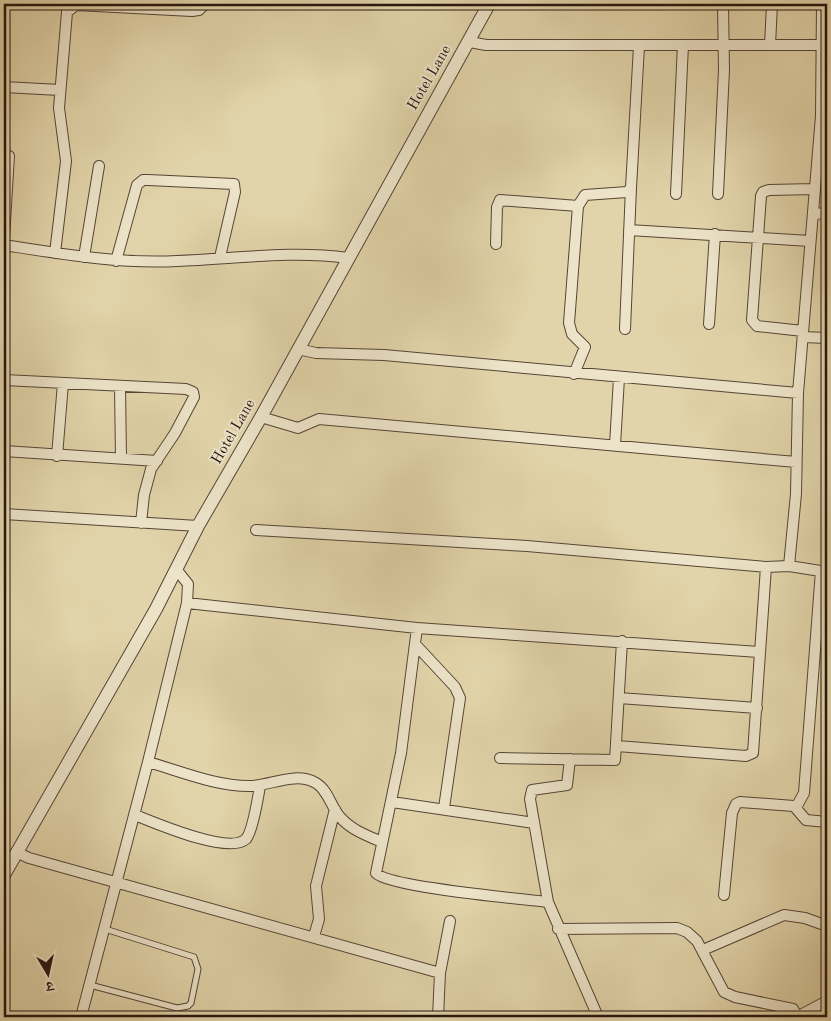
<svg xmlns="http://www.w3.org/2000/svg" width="831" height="1021" font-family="'Old Standard TT','Noto Serif Devanagari',serif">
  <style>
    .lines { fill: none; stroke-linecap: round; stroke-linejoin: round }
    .service-casing { stroke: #554536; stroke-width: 7 }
    .minor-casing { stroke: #554536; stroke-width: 12 }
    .tertiary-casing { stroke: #554536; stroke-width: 14 }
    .service { stroke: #ece3c8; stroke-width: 5 }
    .minor { stroke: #ece3c8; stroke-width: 10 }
    .tertiary { stroke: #ece3c8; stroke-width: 12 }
    .labels { text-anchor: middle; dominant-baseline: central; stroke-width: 4; stroke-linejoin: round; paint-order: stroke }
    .street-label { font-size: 15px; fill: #26150f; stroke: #ece3c8 }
  </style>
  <rect width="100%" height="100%" fill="#e2d4aa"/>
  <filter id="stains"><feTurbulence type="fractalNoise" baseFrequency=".004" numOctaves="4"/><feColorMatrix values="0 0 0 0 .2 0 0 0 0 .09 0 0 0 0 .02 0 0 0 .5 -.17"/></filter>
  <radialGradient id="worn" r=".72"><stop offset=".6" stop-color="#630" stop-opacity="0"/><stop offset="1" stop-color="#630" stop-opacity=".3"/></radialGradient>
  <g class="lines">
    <defs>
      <path id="service" d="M90,985L177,1008L188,1006L191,1003L198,969L194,957L105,929"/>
      <path id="minor" d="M470,42L486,45H823
        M770,45L772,4
        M4,87L60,90
        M817,171H827
        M676,194L683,45
        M718,194L724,70L723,4
        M813,213L827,214
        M629,230L810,241
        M4,238L9,156
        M496,244L497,207L500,200L578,206
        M4,245C62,254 119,264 177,261C235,259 290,250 348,258
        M55,253L66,161L59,108L67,12L76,5L192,11L199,10L205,4
        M84,257L99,166
        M116,261L137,185L143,180H148L234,184L235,192L220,257
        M709,324L715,234
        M625,329L631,188
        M803,331L757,326L752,320L761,196L763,192L769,190L815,189
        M803,337L827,338
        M298,349L316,353L384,355L798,393
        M574,374L585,347L572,334L569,323L578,206L585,195L627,192L631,188L639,46
        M4,380L186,389L193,392L194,397L175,433L151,469L144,495L141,523
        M120,386L121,459
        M261,417L298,428L319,419L796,462
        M615,445L619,378
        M4,451L157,461
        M57,456L63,383
        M4,514L198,526
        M256,530L527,546L766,567L789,566L827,572
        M789,566L796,494L798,393L821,116L822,4
        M187,603L417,628L759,652
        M417,628L401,753L376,873C388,887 522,899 548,902
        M415,644L455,687L460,698L444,808
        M619,698L757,708
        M617,746L746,756L753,753L766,567
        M500,758L615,760L622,641
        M570,759L567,785L532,790L530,799L548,902L598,1017
        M148,762C180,771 215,786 249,786C270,786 295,771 316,783C328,790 331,807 340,817C351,830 368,836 382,842
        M392,802L534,823
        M794,806L806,820L827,822
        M135,815C155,823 229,855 246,839C253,831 258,797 260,786
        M16,852L29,858L440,973
        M724,895L732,813L736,804L740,802L794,806L798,804L804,793L821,571
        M558,929L677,928L687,932L697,941L724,992L735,997L793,1009L797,1017
        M314,936L319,919L316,886L335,809
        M703,950L784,915L805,918L827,926
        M81,1017L148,762L187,603L188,584L176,569
        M438,1017L440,973L450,921
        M797,1017L827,1001"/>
      <path id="tertiary" d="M4,875L156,609L198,526L261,417L489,4"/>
    </defs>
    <!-- service casing -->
    <use href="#service" class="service-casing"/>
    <!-- minor casing -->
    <use href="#minor" class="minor-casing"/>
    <!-- tertiary casing -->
    <use href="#tertiary" class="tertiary-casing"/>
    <!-- service -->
    <use href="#service" class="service"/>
    <!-- minor -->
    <use href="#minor" class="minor"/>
    <!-- tertiary -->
    <use href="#tertiary" class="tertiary"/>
  </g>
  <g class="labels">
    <!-- street labels -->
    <g class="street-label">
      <text transform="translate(430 78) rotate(-60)">Hotel Lane</text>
      <text transform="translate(234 432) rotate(-60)">Hotel Lane</text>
    </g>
  </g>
  <!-- margin -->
  <rect width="831" height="1021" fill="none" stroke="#e2d4aa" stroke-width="20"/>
  <rect x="5" y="5" width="821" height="1011" fill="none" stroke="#26150f" stroke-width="2.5"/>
  <rect x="10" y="10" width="811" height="1001" fill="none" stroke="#26150f"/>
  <!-- north arrow -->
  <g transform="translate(48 974) rotate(171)" stroke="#ece3c8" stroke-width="4" paint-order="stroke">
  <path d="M0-4L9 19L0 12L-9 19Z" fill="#26150f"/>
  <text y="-8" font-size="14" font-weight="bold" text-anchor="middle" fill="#26150f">उ</text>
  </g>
  <rect width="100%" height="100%" filter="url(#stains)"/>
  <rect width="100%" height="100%" fill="url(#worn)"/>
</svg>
